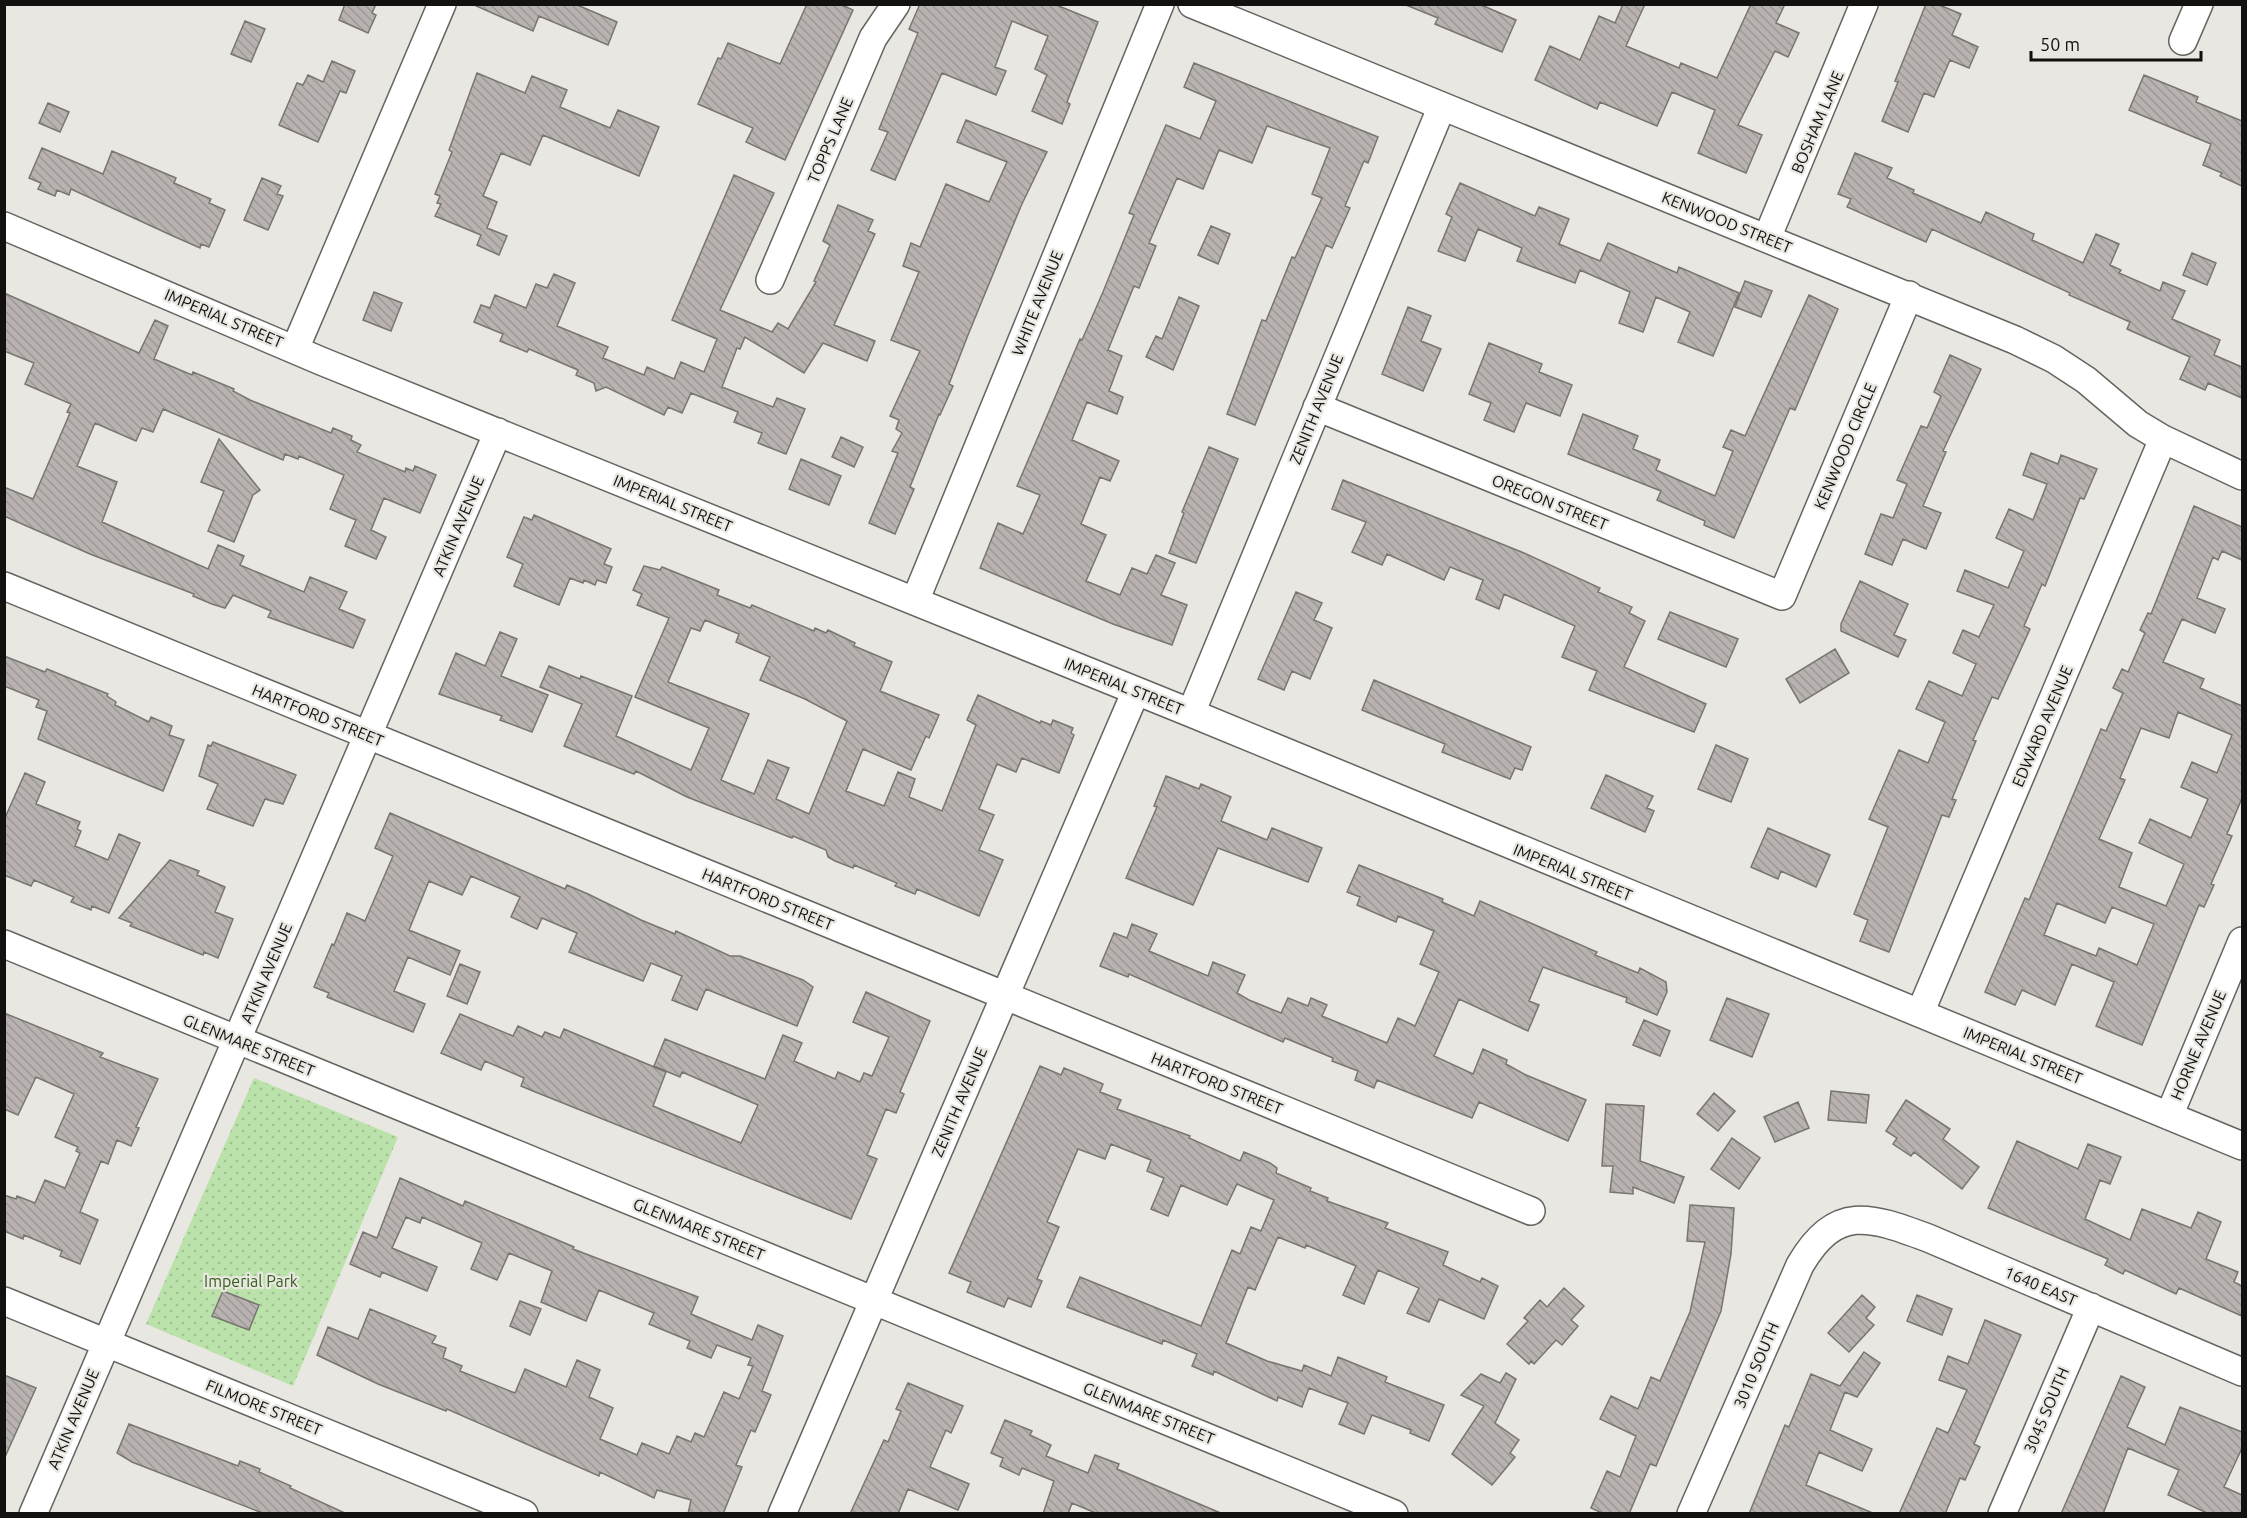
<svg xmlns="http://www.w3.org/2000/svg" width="2247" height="1518" font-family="Ubuntu,sans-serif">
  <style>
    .green { fill: url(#green-dots) }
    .building { fill: url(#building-back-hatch); stroke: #797571; stroke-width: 1.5; fill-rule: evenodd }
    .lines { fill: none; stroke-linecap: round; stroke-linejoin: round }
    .minor-casing { stroke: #666460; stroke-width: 30 }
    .minor { stroke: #fff; stroke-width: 27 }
    .labels { text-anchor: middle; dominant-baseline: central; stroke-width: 4.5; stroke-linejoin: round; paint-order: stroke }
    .street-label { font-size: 16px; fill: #12110f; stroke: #e9e7e1 }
    .park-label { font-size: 16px; fill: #325f17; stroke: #e9e7e1 }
  </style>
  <defs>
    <pattern id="green-dots" width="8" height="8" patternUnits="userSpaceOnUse" patternTransform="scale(1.5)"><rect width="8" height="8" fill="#bbe2aa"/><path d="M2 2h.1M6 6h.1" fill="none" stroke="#a0c191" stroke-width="1.8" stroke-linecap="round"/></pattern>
    <pattern id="building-back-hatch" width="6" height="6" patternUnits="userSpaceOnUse" patternTransform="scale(1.5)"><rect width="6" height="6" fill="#b8b3b0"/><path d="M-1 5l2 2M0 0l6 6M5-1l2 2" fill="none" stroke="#9d9996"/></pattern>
  </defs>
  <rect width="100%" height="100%" fill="#e9e7e1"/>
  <!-- green -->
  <path class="green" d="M254,1078L398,1137L293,1386L146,1324Z"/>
  <!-- building -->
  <path class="building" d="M345,4H376L372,13L376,15L368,33L339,20Z
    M472,4H575L617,22L608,45L539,16L533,31Z
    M807,4H840L853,10L785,160L746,142L753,128L698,104L718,58L721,59L728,43L780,64Z
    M920,4H1054L1098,22L1067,102L1070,104L1062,124L1032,111L1047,75L1035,69L1048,36L1012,21L995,67L1006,71L996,95L942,73L895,180L871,170L888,132L879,129L918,33L909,29Z
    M1479,4L1516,20L1502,52L1435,24L1438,18L1406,5Z
    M1623,4H1645L1626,46L1679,68L1681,63L1717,78L1751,4H1785L1776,23L1799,33L1788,57L1775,51L1738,125L1762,135L1746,173L1698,153L1715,110L1672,92L1657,126L1600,102L1597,109L1535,80L1550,46L1580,60L1599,16L1615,23Z
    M1926,4H1937L1961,14L1952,35L1978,47L1969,68L1950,60L1934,97L1924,93L1908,132L1882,121L1898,82L1895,81Z
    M245,21L265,29L251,62L231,54Z
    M332,61L355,71L346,93L340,91L318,142L279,125L297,83L303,85L308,75L323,82Z
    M1194,63L1378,137L1368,163L1364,161L1345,206L1350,208L1332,248L1326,245L1255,425L1227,414L1262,320L1266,321L1292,257L1295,258L1322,198L1312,194L1330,148L1267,126L1252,163L1219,150L1203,189L1177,178L1149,243L1156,246L1139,288L1134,286L1108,350L1122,356L1109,391L1123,397L1117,414L1087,402L1072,440L1119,461L1110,481L1100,477L1081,524L1106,535L1086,581L1120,595L1132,568L1147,574L1156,555L1175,563L1161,595L1187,605L1172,645L1113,624L980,568L998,523L1023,534L1040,495L1017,486L1080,339L1082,340L1103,292L1134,215L1129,213L1166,125L1200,139L1216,101L1184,87Z
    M477,73L525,93L532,76L567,90L560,107L610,128L618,110L659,127L639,176L543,135L530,165L501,153L483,196L497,202L487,228L507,236L499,255L477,245L481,235L435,216L441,204L437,203L440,196L435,194L452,152L449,150Z
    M2144,75L2198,97L2196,102L2242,121V186L2220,176L2222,173L2203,165L2211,144L2129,110Z
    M48,103L69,112L60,132L39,123Z
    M966,120L1047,152L1021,206L968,335L949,384L953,386L940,415L939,414L910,487L914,489L895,534L869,523L898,453L892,451L902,433L896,429L899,420L890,416L920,351L891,340L919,272L903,266L911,243L920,247L946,184L989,202L1007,162L957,142Z
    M42,148L103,174L112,151L176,178L174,183L211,199L209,203L225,210L209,247L201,244L200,248L173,236L71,189L69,195L57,190L55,196L38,189L41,183L29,178Z
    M1855,153L1892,168L1887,178L1914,190L1913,193L1981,223L1986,212L2034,234L2032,240L2083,263L2096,234L2119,244L2110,265L2121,270L2119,273L2160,291L2163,282L2185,291L2172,319L2220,340L2214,355L2242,367V398L2208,383L2205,390L2180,379L2190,357L2127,329L2130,322L2069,295L2070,293L1932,229L1926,242L1847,207L1851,199L1838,194Z
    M734,175L774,193L720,310L772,332L778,323L788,329L816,282L814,281L830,245L823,241L838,205L873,220L868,231L875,234L834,325L875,341L867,361L823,343L804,373L745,337L740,349L737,348L722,387L773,407L777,398L805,409L786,454L758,443L762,433L734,422L738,412L691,393L682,413L668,407L664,415L606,387L596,391L594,383L576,375L578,370L529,349L527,352L500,341L503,334L474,322L481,305L490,308L495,295L526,308L536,284L547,288L554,274L575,283L557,326L608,347L603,358L644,375L647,367L674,379L681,362L704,372L717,339L672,320Z
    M262,178L281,186L277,194L283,196L268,230L244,220Z
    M1460,183L1535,216L1539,207L1569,219L1559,244L1600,261L1608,243L1677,273L1679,267L1739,293L1713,356L1678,342L1690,312L1656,297L1643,332L1619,323L1630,292L1580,270L1575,283L1517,261L1522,248L1478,229L1465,261L1438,251L1452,217L1446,214Z
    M1211,226L1230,234L1218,264L1198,255Z
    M2192,253L2216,263L2207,285L2183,275Z
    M1745,281L1772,291L1761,317L1735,307Z
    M374,292L402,303L391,331L363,320Z
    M4,293L139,353L155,320L168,326L154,359L192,375L193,372L234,389L233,391L250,400L331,433L333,428L352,436L351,440L361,445L357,452L405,472L406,468L413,471L415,466L436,475L420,513L384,498L371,530L386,537L376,559L345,546L356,520L330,509L344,475L299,456L298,459L285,454L283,460L163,409L153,432L142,428L136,441L95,423L77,466L117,482L102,522L208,569L218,545L244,556L240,565L304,592L310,577L347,592L339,609L365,620L353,648L268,617L271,611L233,595L225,608L212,604L193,596L194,594L90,554L4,516V487L33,499L70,413L67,412L71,404L25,384L34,363L4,351Z
    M1809,295L1838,309L1795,410L1790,408L1734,538L1704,525L1705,521L1657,500L1661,491L1568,454L1583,414L1638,436L1633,449L1660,460L1656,470L1715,496L1733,451L1723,447L1731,430L1745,436Z
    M1179,297L1199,306L1173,370L1146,357L1156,336L1162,339Z
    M1408,307L1431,316L1421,341L1441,349L1423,391L1382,374Z
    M1489,343L1542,364L1539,372L1572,385L1560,416L1526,403L1514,432L1484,420L1491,403L1469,394Z
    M1950,355L1981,369L1943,451L1946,452L1923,506L1941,513L1926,549L1903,539L1892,565L1865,554L1881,514L1893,518L1907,484L1897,480L1921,426L1927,428L1941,396L1934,392Z
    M841,437L863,447L854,467L832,457Z
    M219,439L260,490L253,495L234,542L208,531L224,491L201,482Z
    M1209,447L1238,459L1196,563L1169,553L1184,513L1182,512Z
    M2031,453L2058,464L2061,455L2097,469L2084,499L2080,498L2045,586L2042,584L2024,626L2030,629L1998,699L1992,697L1973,740L1976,741L1952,799L1956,800L1949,817L1942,815L1889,952L1860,941L1868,920L1854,914L1888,827L1869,819L1899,750L1928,763L1945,722L1916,709L1929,681L1962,696L1976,664L1953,653L1963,630L1979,637L1994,605L1957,591L1965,570L2008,588L2024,551L1996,538L2009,509L2033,520L2047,484L2023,475Z
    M801,459L841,476L829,505L789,489Z
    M1343,480L1524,553L1600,588L1598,592L1632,607L1629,613L1645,621L1624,667L1706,704L1694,732L1589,690L1597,671L1562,657L1575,626L1504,594L1499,609L1476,599L1483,580L1450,567L1444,580L1387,554L1382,565L1352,552L1366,522L1332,509Z
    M2194,506L2242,527V560L2222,551L2218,560L2213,557L2197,598L2225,609L2215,633L2182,619L2163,662L2204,679L2200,688L2242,706V798L2227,834L2232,836L2211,884L2214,885L2204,907L2199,905L2142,1045L2096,1026L2114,982L2072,964L2055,1005L2022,990L2015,1005L1985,992L2025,898L2029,900L2101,729L2106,731L2123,693L2113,688L2122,669L2128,672L2145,633L2140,630L2148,613L2151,614ZM2178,712L2232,735L2217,773L2192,762L2181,787L2208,799L2191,838L2150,819L2139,843L2184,864L2166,906L2119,887L2132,853L2099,839L2125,780L2120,778L2141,728L2169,738ZM2057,903L2105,923L2112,907L2154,924L2137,965L2099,948L2096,956L2044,935Z
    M534,515L611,549L604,564L612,567L606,583L597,580L595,585L584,580L583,583L570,578L559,605L514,586L523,564L507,557L524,517L532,520Z
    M644,566L660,570L662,567L719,590L717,595L750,608L752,605L814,631L815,628L826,633L828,630L855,643L854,646L892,662L880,691L939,715L929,738L926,736L911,770L863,749L846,791L884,806L898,772L915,779L909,797L942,811L976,725L967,720L978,695L1040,723L1041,721L1051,725L1053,720L1073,728L1071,733L1074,735L1059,773L1022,758L1016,772L997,764L979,809L994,815L979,850L1003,860L979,916L917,889L915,894L895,886L897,883L854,865L853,868L835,861L828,857L826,850L793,836L792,838L687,797L636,771L634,774L564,746L582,704L540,687L549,666L580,679L581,676L632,696L616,736L691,770L709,728L635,697L669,618L637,605L642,594L633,590ZM705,620L739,634L736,642L770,657L760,680L805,699L847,721L809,814L776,799L789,768L768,760L754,794L721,780L749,714L668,682L691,628L700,631Z
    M1860,581L1908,604L1894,635L1906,640L1898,657L1841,631V624Z
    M1296,592L1322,603L1314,620L1332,628L1310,679L1292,671L1284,690L1258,679Z
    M1670,612L1738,639L1726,667L1658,639Z
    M500,632L517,639L501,676L548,695L532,732L500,720L502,716L439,694L456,653L485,666Z
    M1835,649L1849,673L1800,703L1786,679Z
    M4,656L45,672L47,669L108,694L107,696L116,702L115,705L149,722L151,717L172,726L169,735L184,740L163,791L38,739L47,711L36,707L39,700L4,686Z
    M1374,680L1531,747L1522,770L1515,768L1510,779L1442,752L1445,744L1362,710Z
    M213,742L296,775L283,804L265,799L253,826L207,809L218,784L199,776L208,745L211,746Z
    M1716,745L1748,759L1731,802L1698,789Z
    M25,773L45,782L36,804L80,822L77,829L81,831L75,846L108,860L119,834L140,843L109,913L92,906L91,910L71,902L74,897L34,880L31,886L4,875V820Z
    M1606,775L1653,796L1647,808L1654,811L1645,832L1591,808Z
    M1166,776L1199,789L1201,784L1231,797L1221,821L1267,840L1272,828L1322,848L1308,882L1218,848L1193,905L1126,878L1157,807L1154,806Z
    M390,813L565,889L567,885L588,894L641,920L675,934L676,931L730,956H740L803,980L813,987L797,1026L706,989L697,1010L672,1000L682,976L651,963L643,981L569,952L577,933L542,918L537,929L511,917L520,897L471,876L462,895L429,881L409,930L460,951L450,975L408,957L394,991L425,1004L413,1032L327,997L329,993L314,987L332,944L334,945L347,913L365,921L393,856L375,848Z
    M1768,828L1830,855L1816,887L1781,871L1778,879L1751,867Z
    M170,860L199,871L197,875L225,887L215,912L233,919L218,958L204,952L203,955L151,934L130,926L132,923L119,918Z
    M1359,865L1443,899L1442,902L1474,916L1480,901L1597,952L1595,955L1638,973L1640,968L1666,982L1667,992L1657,1015L1626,1002L1627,998L1543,967L1529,1001L1539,1005L1528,1031L1459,999L1434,1056L1473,1074L1483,1049L1507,1060L1506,1064L1526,1075L1586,1100L1568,1141L1479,1102L1472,1118L1377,1080L1374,1088L1355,1080L1358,1071L1332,1061L1333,1058L1285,1038L1283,1042L1258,1031L1129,974L1128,977L1100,966L1114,933L1127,938L1132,924L1157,934L1149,951L1208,976L1213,962L1245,975L1237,993L1249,1000L1281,1013L1288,998L1308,1006L1311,998L1327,1005L1322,1016L1387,1043L1398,1018L1415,1026L1439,972L1420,964L1434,931L1398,916L1396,922L1357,905L1360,897L1347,892Z
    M460,964L480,972L467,1004L447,996Z
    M866,992L930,1021L900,1092L904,1094L896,1113L886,1109L867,1155L877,1159L851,1219L533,1091L521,1086L524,1078L485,1061L481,1070L441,1053L460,1014L513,1036L518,1026L542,1037L545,1032L560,1038L564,1029L666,1072L653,1106L741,1143L758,1105L682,1072L680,1077L654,1066L665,1039L765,1079L783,1035L802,1043L794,1061L835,1079L838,1072L860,1082L864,1073L872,1076L889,1037L853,1022Z
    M1727,998L1769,1014L1752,1057L1710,1040Z
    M4,1013L103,1053L100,1057L158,1079L136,1127L139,1128L131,1146L117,1140L108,1164L101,1161L80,1212L98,1220L80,1264L60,1256L62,1251L24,1235L23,1239L4,1231V1195L16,1199L17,1196L35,1203L45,1180L65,1188L80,1153L76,1151L78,1147L55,1137L74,1094L36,1077L18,1115L4,1109Z
    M1644,1020L1670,1031L1660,1056L1633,1045Z
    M1040,1066L1061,1075L1064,1068L1103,1084L1100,1092L1121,1100L1117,1109L1190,1136L1189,1138L1240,1161L1244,1152L1270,1163L1277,1168L1276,1173L1311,1188L1310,1191L1328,1198L1327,1201L1388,1223L1385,1228L1448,1252L1443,1265L1480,1282L1482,1278L1498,1286L1484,1319L1439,1299L1429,1322L1407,1313L1419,1288L1378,1270L1364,1304L1343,1295L1356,1266L1306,1245L1305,1248L1278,1237L1255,1290L1248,1287L1226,1343L1267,1361L1302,1371L1304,1365L1331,1376L1338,1357L1387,1377L1385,1382L1444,1405L1429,1441L1410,1433L1411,1430L1372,1415L1364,1434L1339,1424L1348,1403L1309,1388L1302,1407L1278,1397L1277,1401L1214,1371L1213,1375L1192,1366L1197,1354L1163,1340L1162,1344L1067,1307L1080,1277L1201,1326L1232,1250L1240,1254L1251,1227L1261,1231L1274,1200L1237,1184L1227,1205L1181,1185L1168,1216L1151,1209L1164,1178L1147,1171L1151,1160L1111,1144L1105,1159L1078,1149L1047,1222L1059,1227L1037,1279L1042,1281L1031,1307L1008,1298L1004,1307L967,1292L971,1282L949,1273Z
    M1831,1091L1869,1095L1866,1123L1828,1120Z
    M1714,1093L1735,1111L1718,1131L1697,1114Z
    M1906,1100L1950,1129L1943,1139L1979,1167L1962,1189L1914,1152L1911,1156L1893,1144L1897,1138L1886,1131Z
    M1798,1102L1809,1128L1775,1142L1764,1117Z
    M1606,1104L1644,1106L1640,1161L1684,1177L1674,1203L1633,1187V1194L1610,1192L1613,1166H1602Z
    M1732,1138L1760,1158L1739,1189L1711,1169Z
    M2017,1141L2078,1169L2088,1144L2121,1157L2110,1184L2100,1180L2085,1219L2130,1240L2142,1209L2191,1228L2198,1212L2221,1222L2206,1259L2238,1272L2234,1282L2242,1286V1316L2179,1288L2176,1294L2125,1270L2123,1274L2105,1265L2108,1259L1988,1208Z
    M400,1178L463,1206L465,1201L574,1247L573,1249L698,1297L691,1314L752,1340L758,1325L783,1336L762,1391L771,1395L755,1432L751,1430L736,1465L742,1467L723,1514H688L691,1500L657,1490L654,1498L600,1472L599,1476L447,1409L446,1411L378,1384L317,1355L328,1327L358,1339L370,1309L436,1336L432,1343L446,1348L443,1358L462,1366L460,1371L515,1393L525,1369L566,1387L577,1360L600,1370L589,1397L613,1408L600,1439L637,1455L642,1443L669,1454L677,1436L691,1442L695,1433L704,1437L724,1392L739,1399L753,1366L748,1365L751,1358L717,1345L711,1358L687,1348L690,1341L649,1324L654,1313L599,1290L586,1321L541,1302L552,1271L509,1253L497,1280L471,1269L482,1243L422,1217L420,1223L406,1217L392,1248L437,1267L427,1291L382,1272L380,1277L350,1264L363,1232L377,1238Z
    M1690,1205L1734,1208L1731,1254L1721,1311L1656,1466L1650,1464L1629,1514H1604L1591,1508L1607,1471L1620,1477L1636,1436L1600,1419L1611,1396L1638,1409L1651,1377L1660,1381L1690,1312L1705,1242L1687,1241Z
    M1564,1288L1584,1306L1571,1320L1578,1326L1562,1345L1556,1340L1534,1364L1531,1361L1529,1364L1507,1344L1528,1321L1524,1318L1540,1300L1547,1307Z
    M223,1291L259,1305L249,1330L212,1316Z
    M1862,1295L1875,1307L1866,1318L1874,1325L1849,1352L1828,1333Z
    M1917,1295L1952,1309L1942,1335L1907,1321Z
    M520,1301L541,1309L530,1335L510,1326Z
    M1985,1320L2021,1335L1974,1444L1980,1447L1965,1480L1960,1478L1945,1514H1899L1937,1428L1948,1433L1967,1390L1939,1380L1948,1356L1968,1364Z
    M1864,1352L1880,1363L1857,1397L1845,1392L1830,1430L1872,1449L1862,1471L1819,1452L1806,1485L1875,1514H1749L1785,1425L1789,1427L1811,1374L1840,1386Z
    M1506,1373L1516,1379L1495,1423L1519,1440L1510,1453L1515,1457L1492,1485L1452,1454L1484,1406L1461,1395L1481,1374L1500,1383Z
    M4,1375L36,1388L5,1457H4Z
    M2121,1376L2145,1387L2127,1427L2165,1445L2180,1407L2242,1432V1448L2224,1487L2242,1495V1514H2209L2168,1495L2179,1470L2128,1448L2103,1514H2061Z
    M908,1383L963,1406L951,1433L946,1430L930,1467L969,1484L958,1510L908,1489L898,1514H850L884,1440L888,1442L901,1411L896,1409Z
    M1005,1420L1032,1431L1030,1435L1051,1445L1046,1456L1088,1473L1095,1455L1119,1464L1117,1469L1223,1514H1098L1072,1503L1068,1514H1043L1054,1481L1022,1468L1019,1475L1000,1466L1003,1458L991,1453Z
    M129,1424L238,1466L240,1461L260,1469L259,1472L291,1486L290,1488L347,1514H265L132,1462L117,1453Z"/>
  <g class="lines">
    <defs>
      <path id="minor" d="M1192,4L2015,340L2054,359L2086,380L2138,424L2163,439L2242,476
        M2183,41L2199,4
        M4,226L321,361L1191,713L2242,1146
        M1767,238L1864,4
        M770,280L873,38L896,4
        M295,349L442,4
        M1317,407L1782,596L1909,295
        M4,586L1531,1211
        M915,601L1160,4
        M1191,713L1442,106
        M4,944L1394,1514
        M1920,1013L2163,439
        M2169,1116L2242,941
        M4,1301L524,1514
        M33,1514L498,432
        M782,1514L1136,691
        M1691,1514L1800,1265C1836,1204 1869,1216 1928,1238L2242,1372
        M2002,1514L2091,1307"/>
    </defs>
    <!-- minor casing -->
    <use href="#minor" class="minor-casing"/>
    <!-- minor -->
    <use href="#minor" class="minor"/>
  </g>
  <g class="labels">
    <!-- street labels -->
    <g class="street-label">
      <text transform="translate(1817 122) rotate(-67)">BOSHAM LANE</text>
      <text transform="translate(830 140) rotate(-67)">TOPPS LANE</text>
      <text transform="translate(1727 222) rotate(22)">KENWOOD STREET</text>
      <text transform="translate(1037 303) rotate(-68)">WHITE AVENUE</text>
      <text transform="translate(224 318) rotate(23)">IMPERIAL STREET</text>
      <text transform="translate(1316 409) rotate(-68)">ZENITH AVENUE</text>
      <text transform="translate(1845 446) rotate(-67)">KENWOOD CIRCLE</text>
      <text transform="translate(1550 502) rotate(22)">OREGON STREET</text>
      <text transform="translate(673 503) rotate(22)">IMPERIAL STREET</text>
      <text transform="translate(458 526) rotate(-67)">ATKIN AVENUE</text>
      <text transform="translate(1124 686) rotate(22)">IMPERIAL STREET</text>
      <text transform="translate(318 715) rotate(22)">HARTFORD STREET</text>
      <text transform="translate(2042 726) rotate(-67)">EDWARD AVENUE</text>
      <text transform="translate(1573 872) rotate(22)">IMPERIAL STREET</text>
      <text transform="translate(768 899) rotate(22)">HARTFORD STREET</text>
      <text transform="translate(266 973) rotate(-67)">ATKIN AVENUE</text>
      <text transform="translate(249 1045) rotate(22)">GLENMARE STREET</text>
      <text transform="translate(2198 1045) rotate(-67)">HORNE AVENUE</text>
      <text transform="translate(2023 1055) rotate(22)">IMPERIAL STREET</text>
      <text transform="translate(1217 1083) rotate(22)">HARTFORD STREET</text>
      <text transform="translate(959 1102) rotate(-67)">ZENITH AVENUE</text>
      <text transform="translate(699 1229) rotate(22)">GLENMARE STREET</text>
      <text transform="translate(2041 1286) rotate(23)">1640 EAST</text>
      <text transform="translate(1756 1365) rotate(-67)">3010 SOUTH</text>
      <text transform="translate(264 1407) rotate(22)">FILMORE STREET</text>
      <text transform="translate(2046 1410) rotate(-67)">3045 SOUTH</text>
      <text transform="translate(1149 1413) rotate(22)">GLENMARE STREET</text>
      <text transform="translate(73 1419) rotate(-67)">ATKIN AVENUE</text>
    </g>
    <!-- park labels -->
    <g class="park-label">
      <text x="251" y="1281">Imperial Park</text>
    </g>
  </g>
  <!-- border -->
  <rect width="2247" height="1518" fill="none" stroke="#12110f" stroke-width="12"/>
  <!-- scale -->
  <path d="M2031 51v9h170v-9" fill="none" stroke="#12110f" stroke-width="3"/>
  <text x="2040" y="51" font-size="18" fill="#12110f" stroke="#e9e7e1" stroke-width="4.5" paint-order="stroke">50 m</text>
</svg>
